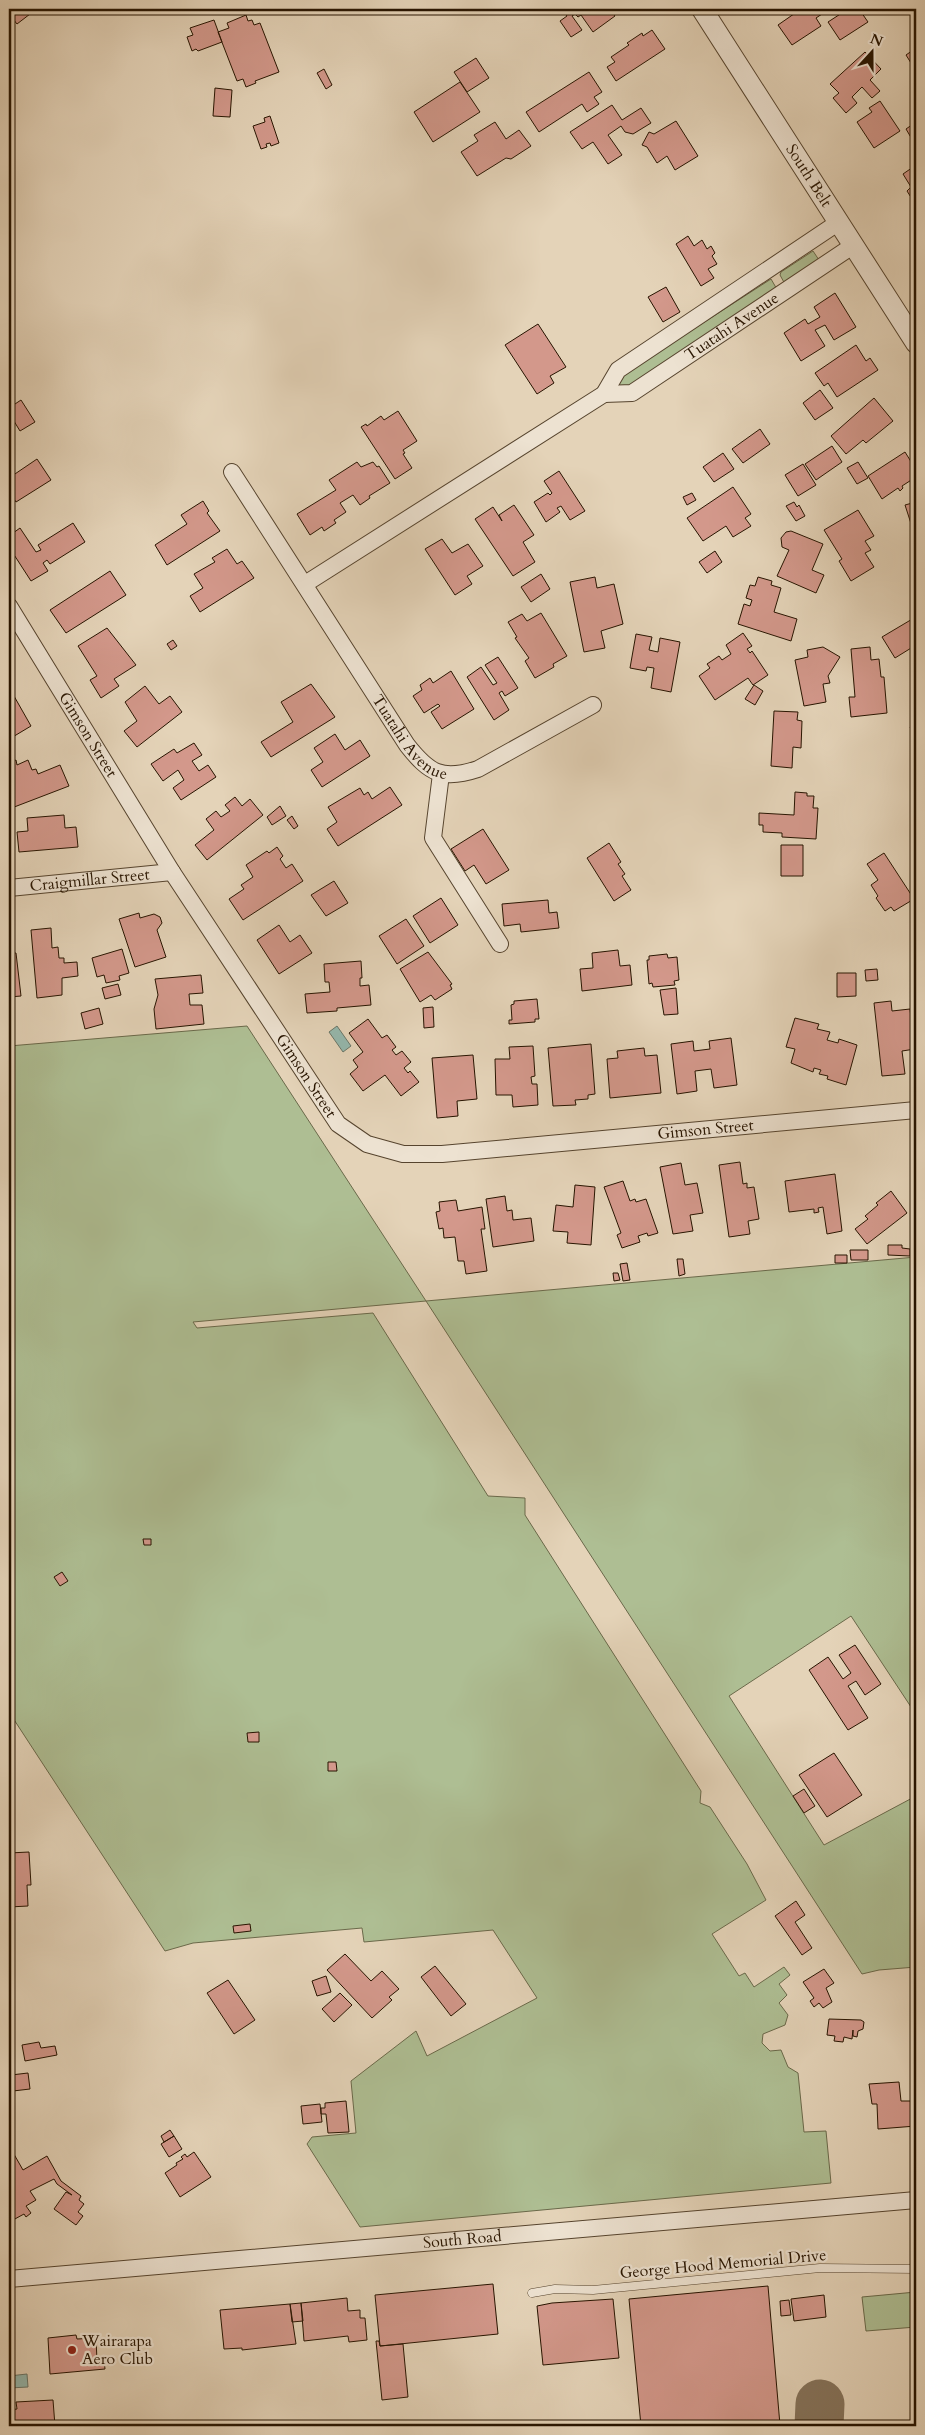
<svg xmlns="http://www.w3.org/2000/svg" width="925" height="2435" font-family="Cardo,serif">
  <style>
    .green { fill: #aebe93; stroke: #6a694a }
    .water { fill: #95b8ad; stroke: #697668 }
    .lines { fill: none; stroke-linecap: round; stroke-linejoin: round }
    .taxiway { stroke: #86745c; stroke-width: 49 }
    .building { fill: #d3988b; stroke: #271400 }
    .service-casing { stroke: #56442e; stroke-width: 9 }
    .minor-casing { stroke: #56442e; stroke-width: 18 }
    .tertiary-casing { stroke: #56442e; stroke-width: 22 }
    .service { stroke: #ede2d1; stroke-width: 8 }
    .minor { stroke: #ede2d1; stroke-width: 16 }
    .tertiary { stroke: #ede2d1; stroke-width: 20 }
    .poi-dot { fill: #8f2418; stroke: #ede2d1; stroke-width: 2 }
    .labels { text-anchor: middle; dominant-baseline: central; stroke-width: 4.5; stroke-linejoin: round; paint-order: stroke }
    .street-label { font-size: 16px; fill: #271400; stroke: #ede2d1 }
    .poi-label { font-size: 16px; fill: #271400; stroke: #ede2d1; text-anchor: start }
  </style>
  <rect width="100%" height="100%" fill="#e4d3b8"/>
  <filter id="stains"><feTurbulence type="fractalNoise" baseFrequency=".004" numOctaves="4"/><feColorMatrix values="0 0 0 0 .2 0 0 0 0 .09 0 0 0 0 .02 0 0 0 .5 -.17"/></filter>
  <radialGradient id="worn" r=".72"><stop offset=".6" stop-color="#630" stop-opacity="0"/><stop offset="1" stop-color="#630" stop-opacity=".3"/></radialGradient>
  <!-- green -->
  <path class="green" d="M813,251L821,263L786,286L780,275L781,272Z
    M771,279L778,291L626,389H619L616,380L619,377Z
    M247,1026L426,1301L916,1257V1710H913L851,1616L729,1696L824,1845L916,1796V1967L879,1970L862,1974L426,1301L193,1322L197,1328L373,1313L488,1496L525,1498V1515L701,1791L700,1803L710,1807L747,1864L766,1900L712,1934L739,1976L745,1973L754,1987L784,1967L790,1975L779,1984L787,1995L779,2003L788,2015L785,2025L763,2034L762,2043L770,2051L781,2050L788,2067L798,2073L804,2132L826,2131L831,2183L360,2227L307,2144L312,2137L356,2133L351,2081L416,2031L427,2056L537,1998L493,1930L364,1942L362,1928L193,1943L165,1951L9,1712V1046Z
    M916,2292V2327L866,2331L862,2297Z"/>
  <!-- water -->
  <path class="water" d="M337,1026L351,1046L343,1052L329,1032Z
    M27,2374L28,2387L9,2388V2376Z"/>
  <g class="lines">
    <!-- taxiway -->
    <path class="taxiway" d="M819,2426L820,2404"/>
  </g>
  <!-- building -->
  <path class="building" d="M9,9H26L30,14L17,24L9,14Z
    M562,9H610L615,16L593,32L581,15L578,17L575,14L572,16L582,30L571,37L560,21L567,16Z
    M801,9H824L825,12L816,18L821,26L792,45L778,25Z
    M848,9H859L868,22L840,40L828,22Z
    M246,15L248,21L252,20L254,25L260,23L279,72L255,81L256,83L246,87L243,79L237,81L218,32L229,28L227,23Z
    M214,20L222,42L198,51L196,49L192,51L187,37L193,35L190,28Z
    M652,30L665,49L616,81L607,67L615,62L611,57L629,45L627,43L642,33L643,36Z
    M916,48V71L906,55Z
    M865,52L881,69L870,80L880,91L872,98L862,87L852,97L857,103L846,113L833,98L839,93L830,84Z
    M476,58L489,78L467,92L454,72Z
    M324,69L332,85L326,89L317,73Z
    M589,72L602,92L594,97L599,104L587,112L582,104L539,132L526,112Z
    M460,82L480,112L433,142L414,112Z
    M215,88L232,90L230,117L213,116Z
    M880,101L900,131L874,148L857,122L872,112L869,108Z
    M612,105L622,120L641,108L651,123L633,134L625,132L621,126L608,135L622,155L608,164L593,142L582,149L570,132Z
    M270,116L279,143L271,146L270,143L266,144L267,147L261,149L253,126L265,122L264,118Z
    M676,121L698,156L675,170L667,156L657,163L647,147L642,145L649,132L654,134Z
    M495,122L506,139L519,130L531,146L511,159L506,158L477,176L461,152L478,141L474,135Z
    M916,122V146L906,129Z
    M916,165V200L914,202L907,191L911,187L903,174Z
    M688,236L694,246L702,240L707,249L711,246L715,253L712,256L717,264L708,269L714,278L701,286L676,244Z
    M666,287L680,312L663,322L648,297Z
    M835,293L856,327L834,340L825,325L815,330L825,346L801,361L784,333L805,319L808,324L820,317L814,307Z
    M538,324L566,367L550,376L554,383L537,394L505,345Z
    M856,345L866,361L870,358L878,370L837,397L828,383L824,386L815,373Z
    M820,390L833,408L815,420L803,403Z
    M874,398L893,421L866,443L863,440L846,454L831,436Z
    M21,400L35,422L20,431L9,413V408Z
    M398,411L417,441L403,450L405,453L403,454L412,468L395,479L361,427L366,424L367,426L381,416L384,420Z
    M760,429L770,444L743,463L732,449Z
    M832,446L842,462L816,480L805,464Z
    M905,452L915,468L911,470L916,477L902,486L903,488L900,491L898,488L882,499L868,476Z
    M723,453L734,469L714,482L703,467Z
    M37,459L51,480L16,502L9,491V478Z
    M357,462L361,467L373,462L377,467L379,466L390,483L369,496L370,498L360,505L353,495L340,503L346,512L334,520L336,523L324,531L322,527L310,535L297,514L336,490L329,480Z
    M858,462L868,478L857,484L847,468Z
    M803,464L816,485L798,496L785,475Z
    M559,471L585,511L570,520L561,506L557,508L560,512L546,522L534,502L548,493L550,495L552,493L544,481Z
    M733,487L751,514L745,518L751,526L733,537L726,526L703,541L687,518Z
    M692,493L696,500L687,505L683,497Z
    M203,501L209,511L207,513L220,531L167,565L155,545L187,524L181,515Z
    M794,502L797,507L799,505L805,516L796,521L786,506Z
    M916,502V539L905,505Z
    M514,505L534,535L523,542L535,562L513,576L475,519L493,507L502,521L499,515Z
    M858,510L874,536L865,541L871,550L865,553L874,567L851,581L839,561L842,559L824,530Z
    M73,523L85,542L50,564L47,560L43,563L48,571L31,581L9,547V536L20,528L36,552L41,550L38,545Z
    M791,531L823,544L812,570L824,575L816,593L777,576L789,550L782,547L781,538L786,532Z
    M442,539L452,553L468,544L483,566L467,576L472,584L455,595L425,549Z
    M227,549L237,564L242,561L254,578L200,612L190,596L203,588L194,574L215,562L212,558Z
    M715,551L722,562L707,573L699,562Z
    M110,571L126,595L66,633L50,610Z
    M541,574L550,589L531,602L521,587Z
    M595,577L597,588L614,584L623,624L601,631L605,648L584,652L570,582Z
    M758,577L772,581L771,585L781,588L774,612L797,619L791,641L738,624L744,604L750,606L752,600L746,598L750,585L755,586Z
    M541,613L567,656L553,664L554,667L535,678L525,661L529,658L515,638L517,637L508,622L522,614L527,621Z
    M914,618L916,621V645L895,658L882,637Z
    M107,628L136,665L114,679L119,686L101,698L90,680L97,676L78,646Z
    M743,633L752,646L747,649L750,653L752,651L768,675L753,685L748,678L715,700L699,676L710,668L707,664L719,656L722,660L731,654L726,645Z
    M636,634L652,637L649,650L658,652L660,638L680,642L671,692L651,688L654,668L647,667L646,671L630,668Z
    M173,640L177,646L171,650L167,644Z
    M823,647L840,657L828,676L830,683L823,684L826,702L804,706L795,660L808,657L807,650Z
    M870,647L871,660L879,659L881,677H884L887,713L851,717L849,697H855L851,649Z
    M498,657L518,688L505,696L502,691L499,693L509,710L494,720L467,677L481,667L493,685L497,683L485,665Z
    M451,671L474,709L442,729L431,712L440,706L438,704L424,713L413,696L422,690L420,685L430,678L433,683Z
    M311,684L335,717L271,757L261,742L293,722L281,702Z
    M754,685L763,691L755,705L745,699Z
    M145,686L159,704L170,696L182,712L137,747L124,731L137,721L125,702Z
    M10,689L31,726L11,738L9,735Z
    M774,711L798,712L797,720L802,721L801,748L793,747L792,768L771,766Z
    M916,723V737L910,727Z
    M335,734L345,750L360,740L370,756L322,787L311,770L323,762L314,748Z
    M194,743L202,755L192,761L199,771L208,765L216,777L181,800L173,788L184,780L178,770L163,781L151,764L174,749L177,753Z
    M16,760L17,765L28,760L32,770L36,769L38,774L60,765L69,786L9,809V763Z
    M390,787L402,805L338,846L327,829L337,822L328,807L360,788L364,795L368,792L372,799Z
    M795,792L807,793V796H814L813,808H818L816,839L782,837V833L763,832V825H759V813L794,815Z
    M235,797L242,806L250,799L263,815L207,860L195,845L214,830L206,819L216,811L221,817L230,811L225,805Z
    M280,806L286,816L272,825L267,817Z
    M64,815L65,828L76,827L78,847L19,852L17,832L28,831L27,818Z
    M292,816L298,826L294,829L287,820Z
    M483,829L509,870L486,884L474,865L465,871L451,849Z
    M609,843L621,862L618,864L625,874L622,876L631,890L614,901L587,858Z
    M781,845H803V876H781Z
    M277,847L283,856L280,859L286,868L292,864L303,881L243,920L229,899L244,889L241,885L253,877L246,865L267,851L269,853Z
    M884,853L914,899L894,911L891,907L885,911L876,898L878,896L871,885L878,880L867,864Z
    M334,881L348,903L326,916L311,895Z
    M441,898L458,925L430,943L413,916Z
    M548,900L549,913L557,912L559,928L521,932L520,924L504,926L502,904Z
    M139,913L140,918L154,914L160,917L162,923L157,930L166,957L135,967L119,919Z
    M406,919L424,946L397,964L379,936Z
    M279,925L290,942L300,935L312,953L279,974L257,940Z
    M51,928L52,948L58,947L59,958H64V963L77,962L78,976L62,978V995L37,998L31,930Z
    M122,949L129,973L119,976L120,980L106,983L104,975L97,977L92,958Z
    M618,950L620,966L630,965L632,985L582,991L580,969L593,968L592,953Z
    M428,952L452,984L450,985L452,989L435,1000L431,995L420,1002L400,969Z
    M9,953H16L21,996L9,997Z
    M667,954L668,958L677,957L679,980L674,981L675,985L653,987L652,983L649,984L647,960H649V956Z
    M361,961L362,978H360V986L369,985L371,1005L337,1008V1011L307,1013L305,994L330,992L329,982H325L324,964Z
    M877,969L878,980L866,981L865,970Z
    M837,973H856V996L837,997Z
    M201,975L203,993L189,994L190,1005H202L204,1024L156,1029L154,1009L158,995L155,979Z
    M118,984L121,995L105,999L102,988Z
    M676,988L678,1014L664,1015L660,990Z
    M537,999L539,1019H535V1022L509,1024V1020H512L511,1005L514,1004V1001Z
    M891,1001L892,1011L910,1009L915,1049L902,1051L905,1074L882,1076L874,1003Z
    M433,1007L434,1027L424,1028L423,1008Z
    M99,1008L103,1024L85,1029L81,1013Z
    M795,1018L819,1024L817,1029L830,1032L827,1040L838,1043L839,1039L857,1045L846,1085L827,1079L828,1076L819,1074L821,1070L814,1068L813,1072L791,1063L795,1049L786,1047Z
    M368,1019L382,1038L387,1035L396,1047L392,1050L396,1055L402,1051L411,1062L404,1068L408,1073L410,1071L419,1082L401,1096L385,1075L363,1091L350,1074L358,1067L353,1060L363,1052L349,1033Z
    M731,1038L737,1085L714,1088L711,1069L695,1071L697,1091L677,1094L671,1044L693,1041L694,1051L710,1049L709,1041Z
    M591,1044L595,1094L588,1095V1099L575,1100L576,1105L553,1106L548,1048Z
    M533,1046L535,1076L531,1077L532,1084H537L538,1105L513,1107L512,1095H496L495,1059H510L509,1047Z
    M644,1048L645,1056L657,1055L661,1093L610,1098L607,1059L618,1058L617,1051Z
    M473,1055L477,1099L457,1101L458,1116L437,1118L432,1058Z
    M740,1162L743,1184L747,1183V1188L754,1187L759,1219L748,1221L750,1234L729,1237L719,1165Z
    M681,1163L685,1185L697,1183L703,1213L690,1215L693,1231L673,1234L660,1167Z
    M835,1174L842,1231L827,1234L823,1207L818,1208L819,1212L814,1213V1209L789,1212L785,1181Z
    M623,1181L630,1201L635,1199L636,1202L646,1199L658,1233L648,1236L647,1233L638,1236L640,1242L622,1248L617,1235L621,1233L604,1187Z
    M575,1185L595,1187L591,1245L567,1243L568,1232L553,1231L556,1205L573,1207Z
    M891,1191L907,1213L867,1244L855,1229L868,1219L865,1216L878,1205L876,1203Z
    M505,1196L507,1211L512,1210L513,1220L531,1218L534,1241L493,1247L486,1199Z
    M456,1200L458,1211L482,1207L485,1229H481L487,1271L466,1274L464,1261H458L455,1237L444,1238L443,1228L439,1229L436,1212L440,1211L439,1202Z
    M888,1245H902V1248L910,1249V1256L888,1255Z
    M850,1250H868V1260H851Z
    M835,1255H847V1263H835Z
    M677,1259H683L685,1274L679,1276Z
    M627,1263L630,1280L623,1281L620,1264Z
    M613,1273H618L620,1280L614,1281Z
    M143,1539H151V1545H144Z
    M62,1572L68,1581L60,1586L54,1577Z
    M855,1645L881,1684L865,1695L856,1681L848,1686L868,1718L848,1730L809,1670L828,1657L843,1679L851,1673L839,1655Z
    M259,1732V1742H248L247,1733Z
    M834,1753L862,1795L827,1817L799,1775Z
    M328,1762H336L337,1771H328Z
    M804,1789L815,1806L804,1813L793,1796Z
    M29,1852L31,1885H27L28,1906L9,1907V1853Z
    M796,1901L805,1915L795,1922L812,1948L802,1955L775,1916Z
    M250,1924L251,1931L234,1933L233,1926Z
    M345,1954L371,1981L382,1971L399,1989L389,1997L392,2000L372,2018L327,1970Z
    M435,1966L466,2004L451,2016L421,1977Z
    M824,1969L834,1983L826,1988L832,2002L823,2008L819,2003L814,2007L810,2001L814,1998L803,1982Z
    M326,1976L331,1992L317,1996L312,1981Z
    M228,1980L255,2020L234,2034L207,1993Z
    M340,1993L352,2005L334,2022L322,2009Z
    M829,2019L861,2020L864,2022L863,2029L858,2031L857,2037L853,2036V2030L852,2039L844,2037L843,2042L834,2041L835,2036L827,2035Z
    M39,2042L41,2048L55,2046L57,2055L25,2061L22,2045Z
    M28,2073L30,2089L13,2091L11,2075Z
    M899,2082L901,2101H911L916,2126L878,2129L877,2104H872L869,2084Z
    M346,2101L349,2132L328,2133L326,2114H321V2108H325V2103Z
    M320,2104L322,2122L303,2124L301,2106Z
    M170,2130L174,2136L164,2142L161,2136Z
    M174,2136L182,2149L169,2157L161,2144Z
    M11,2149L23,2170L47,2156L61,2181L81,2196L79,2200L84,2204L78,2212L83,2216L76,2225L54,2209L66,2192L72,2195L57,2184L54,2179L30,2191L36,2200L26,2206L31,2213L26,2217L24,2214L13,2220L9,2213V2150Z
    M194,2152L211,2177L180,2197L165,2173L177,2165L176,2163L183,2159L181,2157L185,2154L187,2157Z
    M493,2284L498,2334L380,2346L375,2295Z
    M768,2286L780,2425L641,2426L629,2299Z
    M824,2295L826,2317L794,2321L791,2299Z
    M347,2298L348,2311L360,2310V2318H365L367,2340L349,2342L348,2336L304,2341L301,2303Z
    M613,2299L619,2358L543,2365L537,2306L552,2303Z
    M789,2300L791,2315L781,2316L780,2301Z
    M301,2303L303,2321L292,2322L290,2304Z
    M290,2304L296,2344L242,2350V2348L224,2349L220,2310Z
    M76,2335L77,2339L96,2338L97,2361L104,2360L105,2369L50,2374L48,2338Z
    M376,2341H379L380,2346L403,2344L408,2397L382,2400Z
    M53,2400L55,2426H9V2410L17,2409L16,2402Z"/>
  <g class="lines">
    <defs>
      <path id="service" d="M532,2293L555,2289L593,2290L820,2268L916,2269"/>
      <g id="minor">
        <path id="s1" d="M604,394L632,393L854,245"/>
        <path id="s2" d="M232,472L407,745C429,773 442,781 478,769L593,705"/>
        <path d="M305,584L604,394L618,370L839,222"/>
        <path id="s3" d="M9,606L172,872L338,1124L367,1144L403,1154H442L916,1110"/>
        <path d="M441,774L433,838L500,944"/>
        <path id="s4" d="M9,888L172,872"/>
        <path id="s5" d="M9,2279L916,2200"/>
      </g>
      <g id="tertiary">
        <path id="s6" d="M702,9L916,343"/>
      </g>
    </defs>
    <!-- service casing -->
    <use href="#service" class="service-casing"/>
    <!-- minor casing -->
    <use href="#minor" class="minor-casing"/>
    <!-- tertiary casing -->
    <use href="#tertiary" class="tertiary-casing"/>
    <!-- service -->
    <use href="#service" class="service"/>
    <!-- minor -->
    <use href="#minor" class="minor"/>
    <!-- tertiary -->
    <use href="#tertiary" class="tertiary"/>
  </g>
  <!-- markers -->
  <circle class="poi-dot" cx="72" cy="2350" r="5"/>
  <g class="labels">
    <!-- street labels -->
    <g class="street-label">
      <text stroke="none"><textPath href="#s6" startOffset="198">South Belt</textPath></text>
      <text stroke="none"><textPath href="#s1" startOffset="148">Tuatahi Avenue</textPath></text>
      <text stroke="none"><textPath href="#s2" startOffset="321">Tuatahi Avenue</textPath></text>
      <text stroke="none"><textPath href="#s3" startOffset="151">Gimson Street</textPath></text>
      <text stroke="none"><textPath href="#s4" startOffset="81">Craigmillar Street</textPath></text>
      <text stroke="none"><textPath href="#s3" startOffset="556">Gimson Street</textPath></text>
      <text stroke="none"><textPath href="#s3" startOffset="990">Gimson Street</textPath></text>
      <text stroke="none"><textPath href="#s5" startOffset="455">South Road</textPath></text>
      <text transform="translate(723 2264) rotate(-5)">George Hood Memorial Drive</text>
    </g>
    <!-- poi labels -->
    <g class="poi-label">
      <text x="82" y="2341">Wairarapa<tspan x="82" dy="18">Aero Club</tspan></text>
    </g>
  </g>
  <!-- margin -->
  <rect width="925" height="2435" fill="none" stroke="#e4d3b8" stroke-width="30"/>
  <rect x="10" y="10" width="905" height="2415" fill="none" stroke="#271400" stroke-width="2.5"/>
  <rect x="15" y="15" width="895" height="2405" fill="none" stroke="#271400"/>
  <!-- north arrow -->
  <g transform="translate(872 52) rotate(21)" stroke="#ede2d1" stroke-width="4" paint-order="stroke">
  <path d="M0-4L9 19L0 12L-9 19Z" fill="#271400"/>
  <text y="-8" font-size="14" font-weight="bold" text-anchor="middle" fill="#271400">N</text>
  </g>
  <rect width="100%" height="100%" filter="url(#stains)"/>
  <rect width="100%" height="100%" fill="url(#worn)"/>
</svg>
